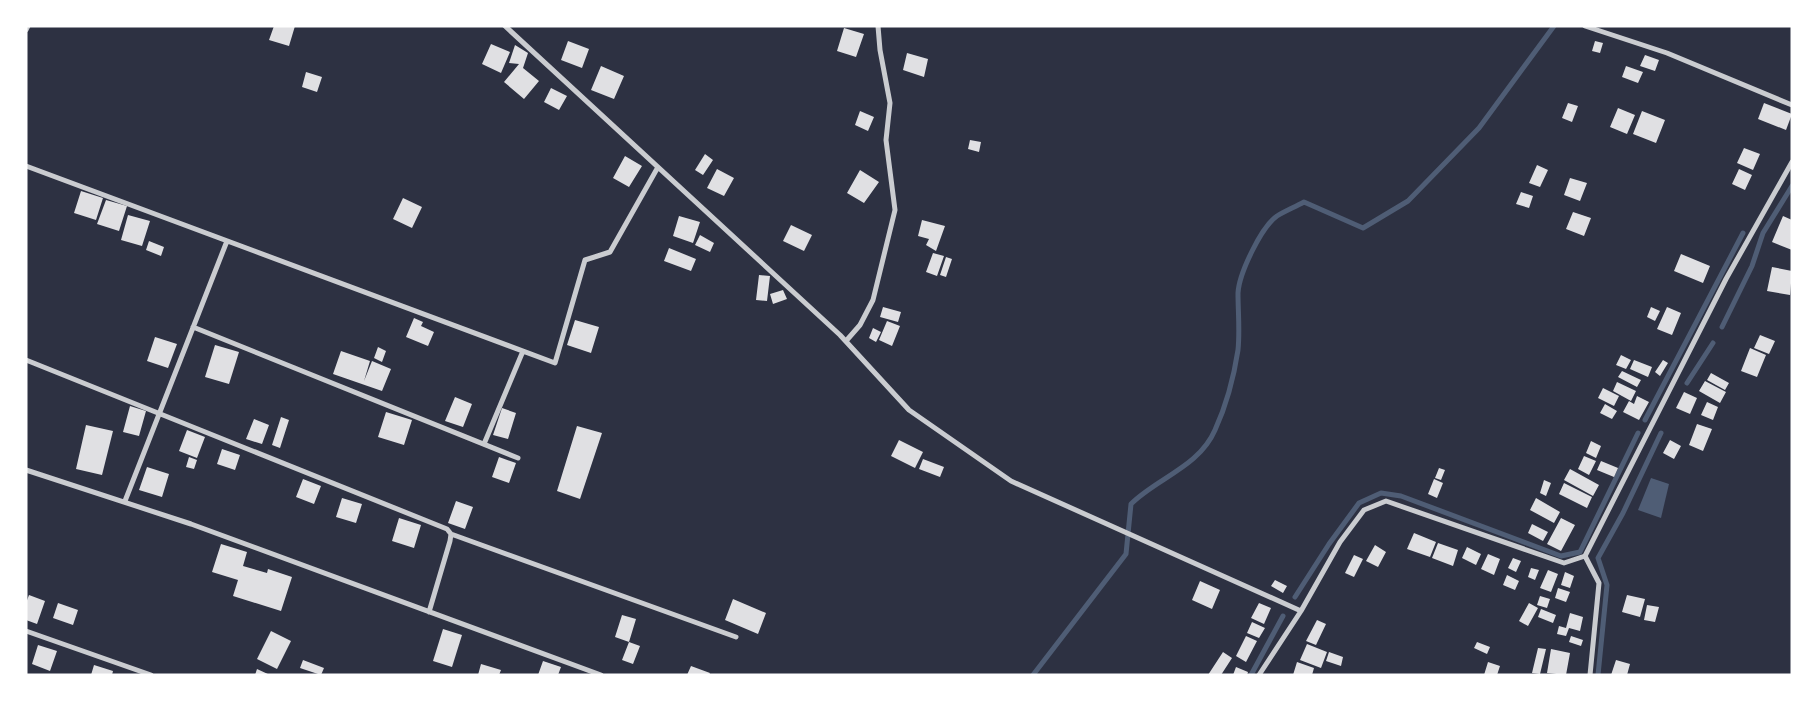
<svg xmlns="http://www.w3.org/2000/svg" width="1818" height="701" font-family="'Fira Sans',sans-serif">
  <style>
    .water { fill: #4f5d75 }
    .lines { fill: none; stroke-linecap: round; stroke-linejoin: round }
    .stream { stroke: #4f5d75; stroke-width: 5 }
    .building { fill: #e0e0e3 }
    .minor { stroke: #caccd0; stroke-width: 5 }
  </style>
  <rect width="100%" height="100%" fill="#2d3142"/>
  <!-- water -->
  <path class="water" d="M1651,478L1669,484L1661,518L1638,510Z"/>
  <g class="lines">
    <!-- stream -->
    <path class="stream" d="M1722,327L1752,266L1763,233L1792,186
      M1687,383L1713,343
      M1645,420L1743,233
      M1295,597L1329,544L1359,503L1381,493L1401,496L1561,556L1580,552L1638,433
      M1033,675L1126,554L1131,504C1157,478 1199,467 1215,430C1226,406 1234,376 1238,350C1240,331 1238,312 1238,293C1239,274 1261,227 1277,216C1285,211 1295,207 1304,202L1363,228L1408,201L1479,128L1554,26
      M1251,675L1283,616
      M1598,675L1607,585L1598,558L1623,513L1661,433"/>
  </g>
  <!-- building -->
  <path class="building" d="M274,26H295L289,46L269,40Z
    M844,28L864,34L856,57L837,51Z
    M568,41L589,49L582,68L561,60Z
    M1595,41L1603,43L1600,53L1592,51Z
    M491,44L510,52L501,73L482,64Z
    M515,45L528,53L523,68L539,81L524,99L504,82L519,64L509,63Z
    M907,53L928,59L924,77L903,70Z
    M1645,55L1659,60L1655,71L1640,66Z
    M601,66L624,76L614,99L591,90Z
    M1626,66L1643,72L1638,83L1622,77Z
    M306,72L322,77L317,92L302,87Z
    M551,88L567,96L559,110L544,102Z
    M1568,103L1578,106L1572,122L1562,118Z
    M1764,103L1792,114L1786,130L1758,119Z
    M1618,108L1635,115L1627,134L1610,127Z
    M860,111L874,117L868,131L855,125Z
    M1642,111L1665,120L1656,143L1633,134Z
    M970,140L981,142L979,152L968,149Z
    M1744,148L1760,154L1753,170L1737,163Z
    M705,154L713,160L703,175L695,170Z
    M625,156L642,166L629,187L613,178Z
    M1537,165L1548,170L1540,187L1529,183Z
    M717,169L734,178L724,196L707,188Z
    M1739,169L1752,175L1745,190L1732,184Z
    M860,170L879,182L864,203L847,193Z
    M1570,178L1587,183L1580,201L1564,195Z
    M81,191L103,198L96,220L74,213Z
    M1521,192L1533,196L1529,208L1516,204Z
    M403,198L422,207L412,228L393,219Z
    M106,200L127,206L119,231L97,224Z
    M1573,212L1591,218L1584,236L1566,229Z
    M128,215L150,221L142,246L121,240Z
    M679,216L700,222L693,243L673,236Z
    M1783,216L1792,220V250L1772,242Z
    M922,220L945,226L936,251L926,245L929,239L918,236Z
    M791,225L812,235L804,251L783,241Z
    M700,235L714,243L710,252L695,245Z
    M149,241L164,247L161,256L146,250Z
    M669,248L696,259L691,271L664,261Z
    M933,253L944,256L937,276L926,272Z
    M1681,254L1710,266L1703,283L1674,271Z
    M946,257L952,259L946,277L940,275Z
    M1772,267L1792,271L1790,295L1767,291Z
    M759,275L770,276L767,301L756,300Z
    M783,290L787,299L773,304L770,294Z
    M883,307L901,312L898,322L880,317Z
    M1651,307L1660,311L1655,321L1647,317Z
    M1667,307L1681,313L1672,335L1657,329Z
    M414,318L423,322L421,326L434,332L428,346L406,337Z
    M575,320L599,327L591,353L567,345Z
    M887,321L900,326L892,346L879,340Z
    M873,328L881,332L876,342L869,338Z
    M1760,335L1775,341L1769,354L1754,348Z
    M155,337L177,344L168,368L147,361Z
    M215,345L239,352L229,384L205,377Z
    M378,347L386,351L382,362L374,358Z
    M1750,348L1766,355L1757,377L1741,371Z
    M341,351L370,361L364,381L372,361L391,369L382,391L333,374Z
    M1621,355L1631,360L1626,369L1616,365Z
    M1634,360L1652,367L1648,377L1630,369Z
    M1663,360L1668,363L1660,376L1655,372Z
    M1622,371L1641,380L1637,387L1618,377Z
    M1711,373L1729,383L1725,390L1707,380Z
    M1705,381L1726,392L1720,403L1699,391Z
    M1617,382L1636,391L1631,401L1613,391Z
    M1603,388L1619,396L1614,406L1598,398Z
    M1684,392L1697,398L1690,414L1676,408Z
    M1637,396L1649,402L1639,420L1623,412L1629,401L1634,404Z
    M455,397L472,404L463,427L445,421Z
    M1707,402L1718,407L1713,420L1701,415Z
    M1605,404L1617,411L1612,419L1600,413Z
    M130,406L146,411L139,436L123,432Z
    M502,408L516,413L508,439L493,435Z
    M386,412L412,420L404,445L378,437Z
    M281,417L289,420L280,448L272,445Z
    M254,419L269,425L262,444L246,439Z
    M1697,424L1712,429L1703,451L1689,445Z
    M86,425L113,431L102,475L76,469Z
    M577,426L602,433L580,499L557,491Z
    M187,430L205,437L197,458L179,451Z
    M899,440L923,452L915,468L891,456Z
    M1670,440L1681,446L1674,459L1663,453Z
    M1591,441L1601,446L1596,458L1586,453Z
    M222,449L240,455L235,470L217,464Z
    M1584,456L1596,461L1589,475L1578,469Z
    M189,457L197,460L194,469L186,467Z
    M499,457L516,463L509,483L492,477Z
    M923,459L944,467L940,477L919,469Z
    M1601,461L1618,468L1614,477L1597,470Z
    M147,467L169,474L162,497L139,490Z
    M1439,468L1445,470L1441,480L1435,478Z
    M1570,469L1599,485L1593,496L1564,480Z
    M303,479L321,486L314,504L296,497Z
    M1434,479L1443,483L1437,498L1428,494Z
    M1544,480L1551,483L1546,496L1540,493Z
    M1564,483L1592,497L1587,508L1559,494Z
    M342,498L362,504L356,523L336,517Z
    M1536,498L1560,512L1554,523L1530,510Z
    M456,501L473,507L465,529L448,523Z
    M399,518L421,525L414,548L392,541Z
    M1561,518L1575,525L1561,551L1547,544Z
    M1532,524L1548,532L1543,541L1528,533Z
    M1414,533L1436,542L1430,557L1407,549Z
    M1438,543L1458,550L1453,566L1432,558Z
    M221,544L247,552L243,566L267,573L268,569L292,577L281,611L233,596L238,580L212,572Z
    M1375,545L1386,552L1378,567L1366,561Z
    M1467,547L1481,554L1476,565L1462,558Z
    M1488,554L1500,559L1494,575L1481,569Z
    M1354,555L1363,559L1354,577L1345,573Z
    M1513,558L1521,561L1516,572L1508,568Z
    M1531,568L1539,570L1535,580L1528,577Z
    M1548,570L1558,574L1551,592L1540,588Z
    M1565,572L1574,576L1570,588L1561,585Z
    M1507,575L1519,581L1515,590L1503,585Z
    M1275,580L1287,586L1283,593L1271,586Z
    M1200,581L1220,590L1212,609L1192,600Z
    M1558,588L1570,592L1566,602L1555,598Z
    M29,595L45,601L37,624L26,620V603Z
    M1627,595L1645,599L1640,617L1622,612Z
    M1540,596L1550,599L1547,608L1537,605Z
    M733,599L766,613L758,634L725,620Z
    M58,603L78,610L73,625L53,618Z
    M1259,603L1271,608L1264,624L1251,618Z
    M1529,603L1538,608L1528,626L1519,621Z
    M1647,605L1659,607L1655,622L1644,620Z
    M1541,609L1556,615L1553,623L1538,617Z
    M1570,613L1583,617L1580,631L1569,628L1566,636L1557,634L1559,626L1566,628Z
    M622,615L636,619L629,642L615,637Z
    M1317,620L1326,624L1316,645L1306,641Z
    M1252,622L1265,628L1259,638L1247,633Z
    M443,629L462,635L452,667L433,661Z
    M271,631L291,641L277,669L257,659Z
    M1246,636L1257,641L1246,662L1236,656Z
    M1571,636L1583,640L1581,646L1569,642Z
    M629,642L640,646L633,664L622,660Z
    M1477,642L1490,647L1487,654L1474,648Z
    M1307,644L1327,652L1321,668L1300,660Z
    M38,645L57,651L50,671L32,664Z
    M1538,648L1546,649L1540,674L1532,673Z
    M1551,649L1570,653L1566,675L1547,673Z
    M1223,652L1232,658L1221,675H1208Z
    M1329,652L1343,657L1341,666L1326,661Z
    M303,660L324,668L321,675L300,668Z
    M1616,660L1630,664L1627,675H1611Z
    M543,661L561,667L558,675H538Z
    M1297,662L1314,668L1312,675H1293Z
    M1488,662L1500,666L1497,675H1484Z
    M481,664L501,670L499,675H478Z
    M94,665L113,671L112,675H91Z
    M691,666L710,673L709,675H687Z
    M1236,667L1248,672L1247,675H1233Z
    M257,669L270,675H255Z"/>
  <g class="lines">
    <!-- minor -->
    <path class="minor" d="M505,26L840,335L909,410L1011,481L1301,611L1259,675
      M1585,26L1667,53L1792,105
      M26,30L28,26
      M26,166L555,363L585,260L610,252L658,167
      M193,327L518,458
      M846,341L860,325L873,300L895,210L886,140L890,103L880,50L878,26
      M26,360L447,529L451,534L450,541L429,612
      M484,444L523,351
      M26,470L191,524L601,675
      M125,501L227,241
      M451,534L736,637
      M1585,556L1726,279L1792,162
      M1301,611L1340,542L1364,510L1386,501L1564,563L1585,556L1599,583L1590,675
      M26,631L151,675"/>
  </g>
  <!-- border -->
  <rect width="1818" height="701" fill="none" stroke="#ffffff" stroke-width="55"/>
</svg>
